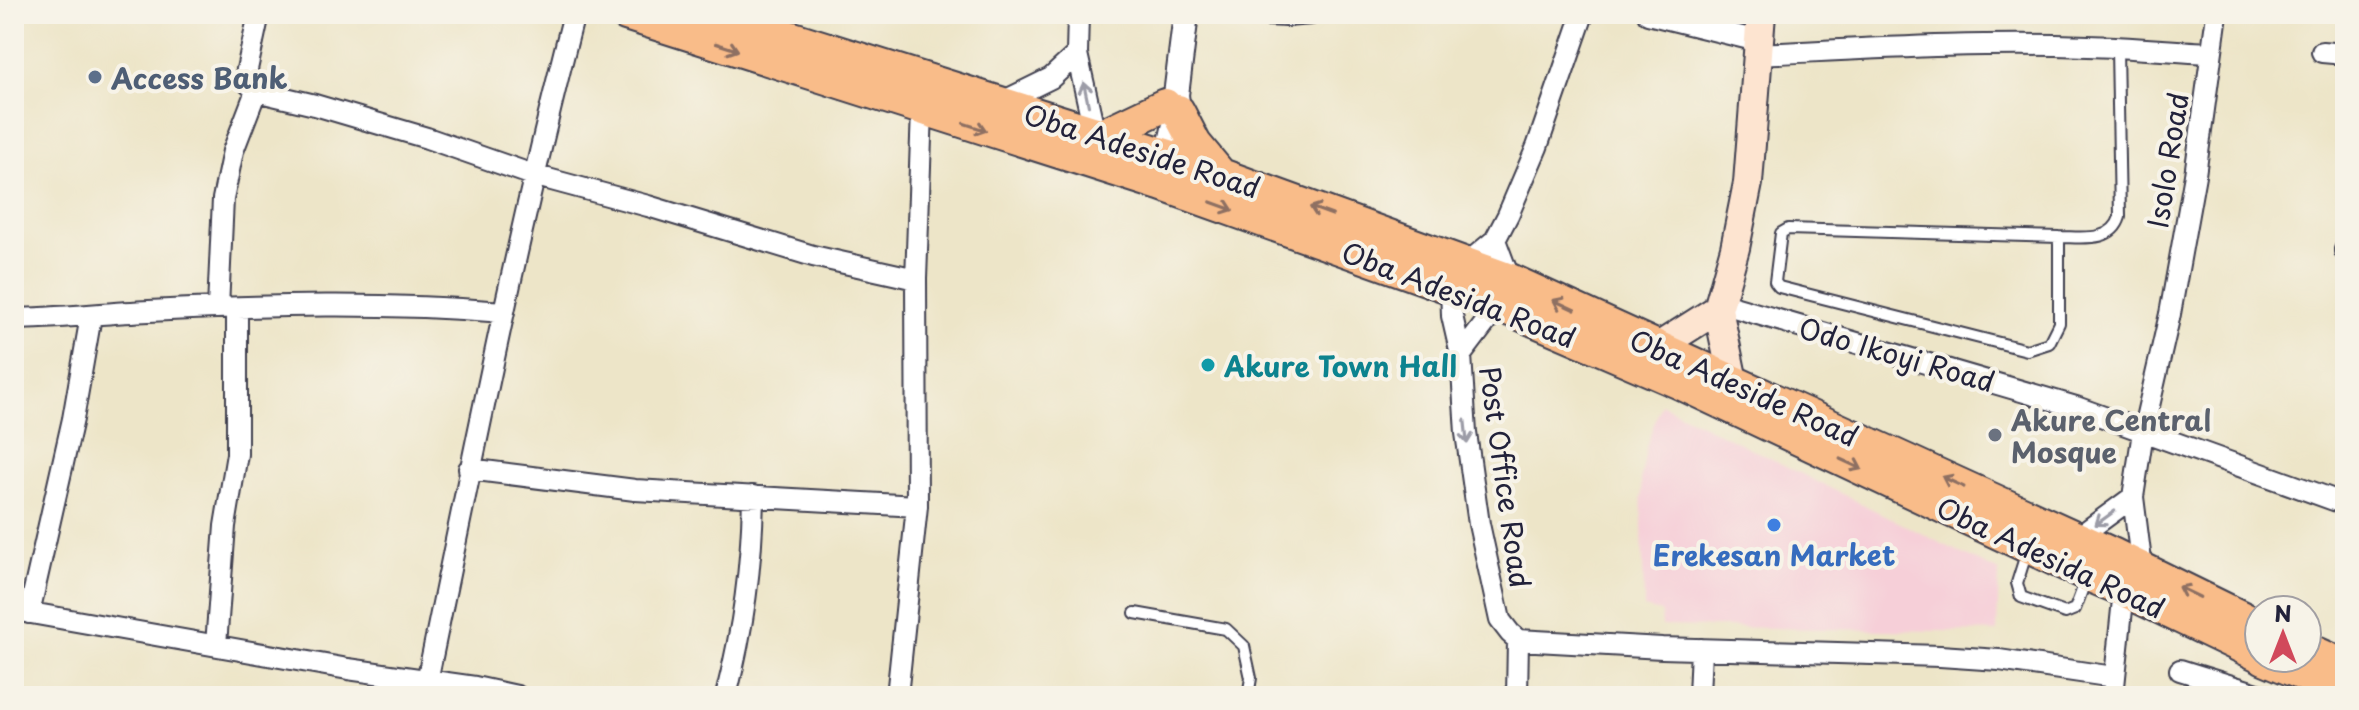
<svg xmlns="http://www.w3.org/2000/svg" width="2359" height="710" font-family="'Playpen Sans',sans-serif">
  <style>
    .built { fill: #f6cfd8 }
    .lines { fill: none; stroke-linecap: round; stroke-linejoin: round }
    .service-casing { stroke: #403f50; stroke-width: 14 }
    .minor-casing { stroke: #403f50; stroke-width: 24 }
    .tertiary-casing { stroke: #403f50; stroke-width: 28 }
    .secondary-casing { stroke: #403f50; stroke-width: 32 }
    .primary-casing { stroke: #403f50; stroke-width: 36 }
    .service { stroke: #fff; stroke-width: 10 }
    .minor { stroke: #fff; stroke-width: 20 }
    .tertiary { stroke: #fff; stroke-width: 24 }
    .secondary { stroke: #fde4d0; stroke-width: 28 }
    .primary { stroke: #f9bc89; stroke-width: 32 }
    .oneway { stroke: #8e6f62 }
    .oneway2 { stroke: #9c9ca7 }
    .service-dot { fill: #5c6f8a; stroke: #f7f3e8; stroke-width: 3 }
    .culture-dot { fill: #0f9aa8; stroke: #f7f3e8; stroke-width: 3 }
    .worship-dot { fill: #6b7280; stroke: #f7f3e8; stroke-width: 3 }
    .shop-dot { fill: #3f7fe0; stroke: #f7f3e8; stroke-width: 3 }
    .labels { text-anchor: middle; dominant-baseline: central; stroke-width: 8; stroke-linejoin: round; paint-order: stroke }
    .service-label { font-size: 28px; font-weight: bold; fill: #4e5e75; stroke: #f7f3e8; text-anchor: start }
    .street-label { font-size: 28px; fill: #22223b; stroke: #f7f3e8 }
    .culture-label { font-size: 28px; font-weight: bold; fill: #0d838f; stroke: #f7f3e8; text-anchor: start }
    .worship-label { font-size: 28px; font-weight: bold; fill: #5b616d; stroke: #f7f3e8; text-anchor: start }
    .shop-label { font-size: 28px; font-weight: bold; fill: #366cbe; stroke: #f7f3e8 }
  </style>
  <rect width="100%" height="100%" fill="#f7f3e8"/>
  <filter id="ink" filterUnits="userSpaceOnUse"><feTurbulence type="fractalNoise" baseFrequency=".0125" numOctaves="2"/><feDisplacementMap in="SourceGraphic" scale="16" xChannelSelector="R" yChannelSelector="G"/><feConvolveMatrix kernelMatrix="1 2 1 2 8 2 1 2 1" color-interpolation-filters="sRGB"/></filter>
  <filter id="wash" filterUnits="userSpaceOnUse"><feTurbulence type="fractalNoise" baseFrequency=".006" numOctaves="4" result="noise"/><feDisplacementMap in="SourceGraphic" scale="32" xChannelSelector="R" yChannelSelector="G"/><feGaussianBlur stdDeviation="1.8" result="paint"/><feColorMatrix in="noise" values="0 0 0 0 0 0 0 0 0 0 0 0 0 0 0 0 0 1.4 0 .05"/><feComposite in="paint" operator="in"/></filter>
  <g filter="url(#wash)">
    <rect width="100%" height="100%" fill="#ede5c8"/>
    <!-- built -->
    <path class="built" d="M1661,404L1999,572L1997,632L1662,626L1661,612L1644,608L1641,478L1647,444Z"/>
  </g>
  <g filter="url(#ink)">
    <g class="lines">
      <defs>
        <path id="service" d="M2059,237V323L2049,343L2027,350L1779,287L1775,282L1781,233L1788,229L2059,237C2082,237 2112,243 2120,217L2117,48
          M2027,551L2017,583L2021,597L2065,613L2075,609L2087,577
          M1135,613L1226,629L1244,646L1251,678L1248,696"/>
        <path id="minor" d="M259,14L246,74L249,84L256,91L315,105L427,138L533,175L648,206L813,256L916,279
          M1078,14L1077,54L1095,134
          M1243,14L1287,16L1311,14
          M1648,14L1758,41
          M2322,52L2345,54
          M1757,54C1867,49 1978,42 2088,46C2129,47 2170,51 2211,53
          M1000,103L1051,78L1077,54
          M2345,250V251
          M1720,303L2076,407L2345,504
          M218,308L223,199L233,151L256,91
          M14,319C59,318 104,313 149,311C267,305 385,302 504,312
          M1461,355L1499,305L1510,280L1495,240
          M469,469L635,490L917,506
          M2077,538L2133,497
          M2142,569L2133,497L2143,432L2170,314L2195,175L2217,14
          M14,610L348,669L475,687L517,696
          M29,613L73,419L91,316
          M1518,640L1662,648L1940,656L1999,660L2114,677
          M216,645L225,526L237,454V308
          M2180,670L2264,696
          M424,696C471,468 516,239 574,14
          M726,696C743,628 752,567 753,496
          M897,696L917,506L916,279L922,110
          M1517,696L1518,640L1510,633L1500,620L1479,524L1466,433L1461,355L1452,316L1451,287L1466,264L1495,240L1508,215L1537,147L1583,14
          M1699,696L1701,649
          M2113,696L2124,590"/>
        <path id="tertiary" d="M1165,169L1178,111L1176,95L1186,14"/>
        <path id="secondary" d="M1658,347L1718,309
          M1733,381L1718,309L1735,248L1748,183L1761,14"/>
        <path id="primary" d="M626,14L1160,184L1499,305L1678,382L2088,575L2124,590L2259,655
          M716,14L1169,156L1510,280L2114,555L2259,626
          M1178,111L1195,144L1220,174
          M1100,136L1165,105
          M2307,649L2345,666
          M2264,658L2345,692"/>
      </defs>
      <!-- service casing -->
      <use href="#service" class="service-casing"/>
      <!-- minor casing -->
      <use href="#minor" class="minor-casing"/>
      <!-- tertiary casing -->
      <use href="#tertiary" class="tertiary-casing"/>
      <!-- secondary casing -->
      <use href="#secondary" class="secondary-casing"/>
      <!-- primary casing -->
      <use href="#primary" class="primary-casing"/>
      <!-- service -->
      <use href="#service" class="service"/>
      <!-- minor -->
      <use href="#minor" class="minor"/>
      <!-- tertiary -->
      <use href="#tertiary" class="tertiary"/>
      <!-- secondary -->
      <use href="#secondary" class="secondary"/>
      <!-- primary -->
      <use href="#primary" class="primary"/>
    </g>
    <!-- one-way arrows -->
    <defs><path id="oneway-shaft" d="M-6 0H5M1.5-3L5.5 0L1.5 3" fill="none" stroke-width="1.6" stroke-linecap="round" stroke-linejoin="round" transform="scale(2)"/></defs>
    <g class="oneway">
      <use href="#oneway-shaft" transform="translate(727 47) rotate(18)"/>
      <use href="#oneway-shaft" transform="translate(975 127) rotate(18)"/>
      <use href="#oneway-shaft" transform="translate(1222 206) rotate(20)"/>
      <use href="#oneway-shaft" transform="translate(1321 211) rotate(-160)"/>
      <use href="#oneway-shaft" transform="translate(1564 305) rotate(-155)"/>
      <use href="#oneway-shaft" transform="translate(1851 464) rotate(25)"/>
      <use href="#oneway-shaft" transform="translate(1953 482) rotate(-155)"/>
      <use href="#oneway-shaft" transform="translate(2189 592) rotate(-154)"/>
    </g>
    <g class="oneway2">
      <use href="#oneway-shaft" transform="translate(1086 94) rotate(-102)"/>
      <use href="#oneway-shaft" transform="translate(1466 432) rotate(84)"/>
      <use href="#oneway-shaft" transform="translate(2105 518) rotate(144)"/>
    </g>
  </g>
  <!-- markers -->
  <circle class="service-dot" cx="95" cy="77" r="8"/>
  <circle class="culture-dot" cx="1208" cy="365" r="8"/>
  <circle class="worship-dot" cx="1995" cy="435" r="8"/>
  <circle class="shop-dot" cx="1774" cy="525" r="8"/>
  <g class="labels">
    <!-- service labels -->
    <g class="service-label">
      <text x="111" y="77">Access Bank</text>
    </g>
    <!-- street labels -->
    <g class="street-label">
      <text transform="translate(1142 150) rotate(18)">Oba Adeside Road</text>
      <text transform="translate(2167 160) rotate(-81)">Isolo Road</text>
      <text transform="translate(1459 294) rotate(21)">Oba Adesida Road</text>
      <text transform="translate(1897 354) rotate(16)">Odo Ikoyi Road</text>
      <text transform="translate(1744 387) rotate(24)">Oba Adeside Road</text>
      <text transform="translate(1506 477) rotate(82)">Post Office Road</text>
      <text transform="translate(2051 557) rotate(25)">Oba Adesida Road</text>
    </g>
    <!-- culture labels -->
    <g class="culture-label">
      <text x="1224" y="365">Akure Town Hall</text>
    </g>
    <!-- worship labels -->
    <g class="worship-label">
      <text x="2011" y="419">Akure Central<tspan x="2011" dy="32">Mosque</tspan></text>
    </g>
    <!-- shop labels -->
    <g class="shop-label">
      <text x="1774" y="554">Erekesan Market</text>
    </g>
  </g>
  <!-- margin -->
  <rect width="2359" height="710" fill="none" stroke="#f7f3e8" stroke-width="48"/>
  <!-- north arrow -->
  <g transform="translate(2283 634)"><circle r="38" fill="#f7f3e8" stroke="#a29fa3" stroke-width="2"/>
  <path d="M0-6L14 30L0 20L-14 30Z" fill="#d1495b"/>
  <text y="-12" font-size="22" font-weight="bold" text-anchor="middle" fill="#22223b">N</text>
  </g>
</svg>
